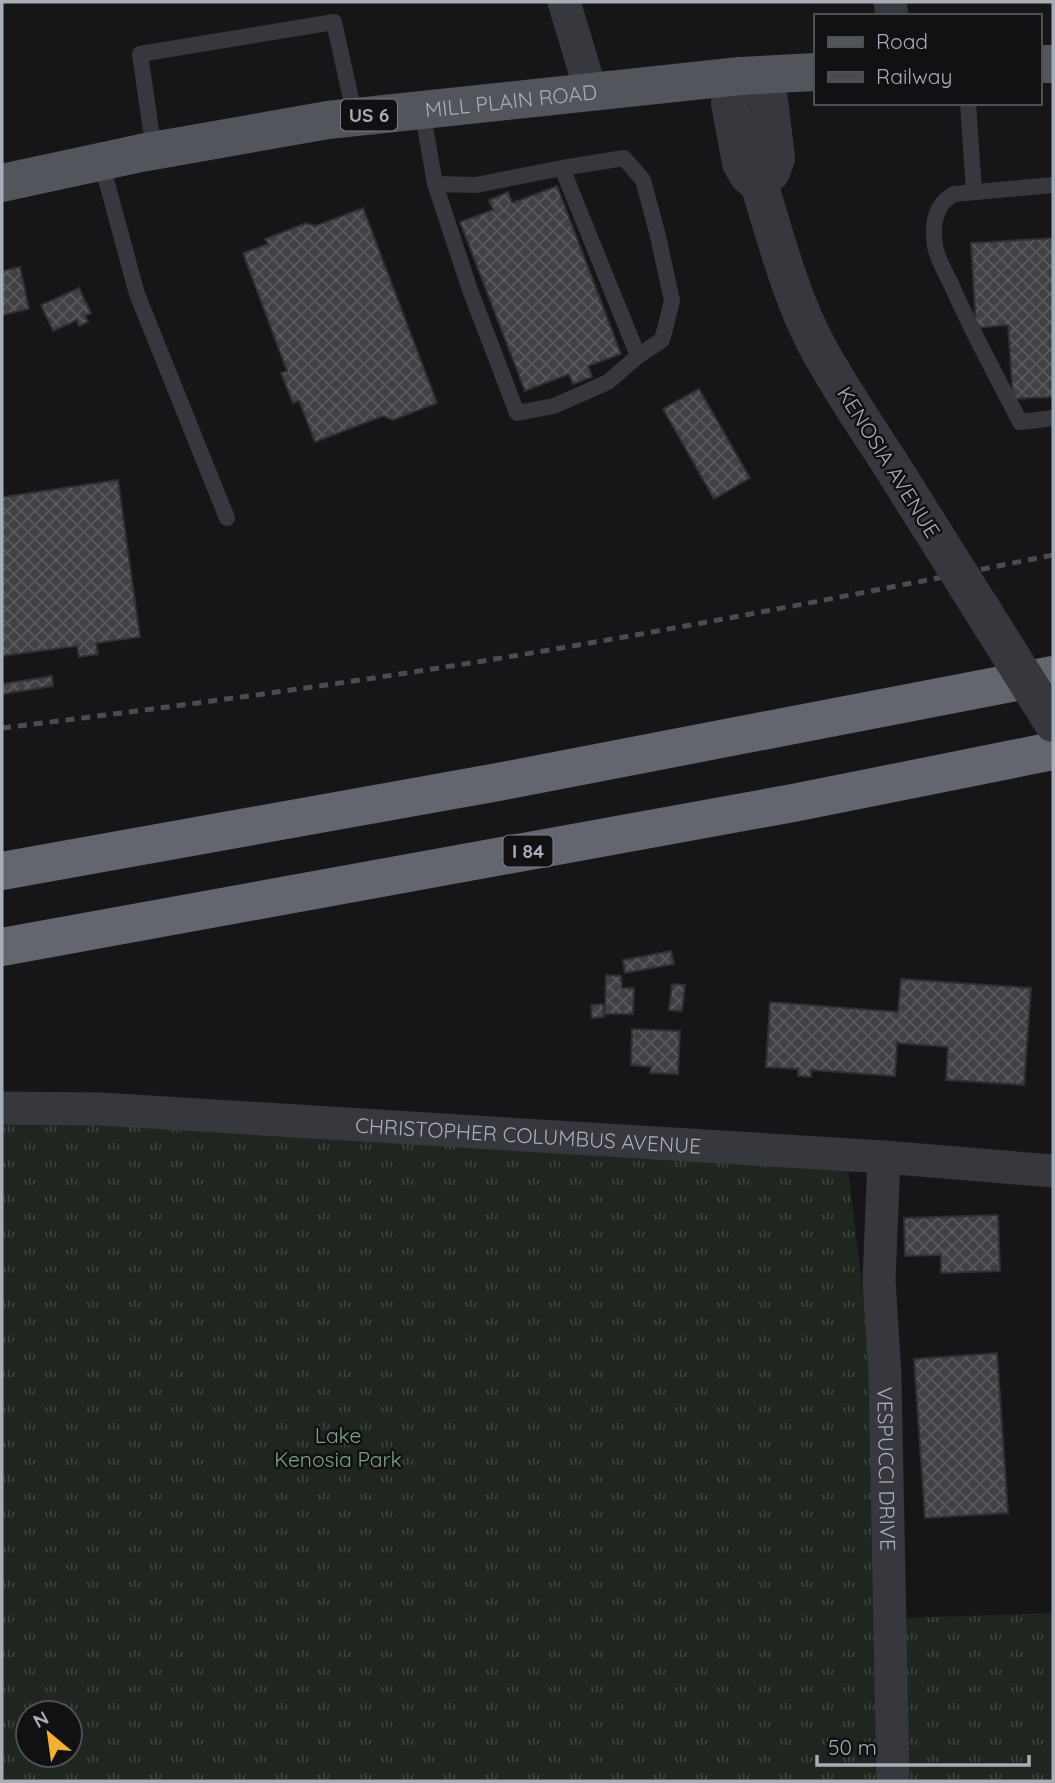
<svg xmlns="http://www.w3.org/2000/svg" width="1055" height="1783" font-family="Quicksand,sans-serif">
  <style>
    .grass { fill: url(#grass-tufts); fill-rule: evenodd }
    .building { fill: url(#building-cross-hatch); stroke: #303034; stroke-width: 2 }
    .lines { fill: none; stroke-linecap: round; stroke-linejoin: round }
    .service { stroke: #37383d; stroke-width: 16 }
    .minor { stroke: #37383d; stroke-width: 33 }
    .tertiary { stroke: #37383d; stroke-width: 38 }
    .primary { stroke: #53555c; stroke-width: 38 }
    .motorway { stroke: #63666e; stroke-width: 38 }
    .rail { stroke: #4a4c52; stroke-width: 5; stroke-dasharray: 9 7; stroke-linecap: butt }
    .tertiary-bridge { stroke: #37383d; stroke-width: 38 }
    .labels { text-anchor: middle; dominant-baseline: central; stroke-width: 5; stroke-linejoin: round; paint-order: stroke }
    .shield { fill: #111113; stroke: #7b7e86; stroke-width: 2 }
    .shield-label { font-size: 19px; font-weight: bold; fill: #a8adb8 }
    .street-label { font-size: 21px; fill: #a8adb8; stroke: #111113 }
    .park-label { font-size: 21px; fill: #7fa381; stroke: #111113 }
  </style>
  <defs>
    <pattern id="grass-tufts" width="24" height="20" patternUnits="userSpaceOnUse" patternTransform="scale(1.75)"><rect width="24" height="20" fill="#1e261f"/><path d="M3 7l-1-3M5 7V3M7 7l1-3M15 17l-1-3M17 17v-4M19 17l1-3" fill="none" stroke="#3c433d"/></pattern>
    <pattern id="building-cross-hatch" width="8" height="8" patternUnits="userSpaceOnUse" patternTransform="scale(1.75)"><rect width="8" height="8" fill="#404145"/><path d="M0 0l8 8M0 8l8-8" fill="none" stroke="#595a5e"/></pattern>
  </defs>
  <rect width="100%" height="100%" fill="#161618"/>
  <!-- grass -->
  <path class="grass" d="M2,1106L847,1160L902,1618L1053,1613V1781H2ZM28,1713H70V1755H28Z"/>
  <!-- building -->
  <path class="building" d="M557,186L621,354L588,366L592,377L573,384L569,374L525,391L460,222L493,210L489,200L508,192L512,203Z
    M363,208L437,403L393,420L383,416L315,442L299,401L293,403L281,373L287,371L243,253L268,244L265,239L306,223L315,226Z
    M1053,238V397L1013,399L1008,325L976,328L971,243Z
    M20,267L29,309L2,315V271Z
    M79,288L91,313L85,316L88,322L79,326L77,320L53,331L41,305Z
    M699,389L750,478L714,499L663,409Z
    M118,480L140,637L96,643L98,654L79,657L77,646L2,656V497Z
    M52,676L53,686L3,694L2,684Z
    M671,951L674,964L625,973L623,960Z
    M606,975L621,976L622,988H634L633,1014H605Z
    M901,979L1031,988L1024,1085L946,1080L948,1047L897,1043L895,1076L811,1070V1077L798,1076V1069L766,1067L770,1002L898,1012Z
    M672,984L685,985L682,1011L669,1010Z
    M603,1004L604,1017L592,1018L591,1005Z
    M632,1029L680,1031L678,1074L650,1073L651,1067L631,1065Z
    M998,1215L1000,1271L941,1273V1255L905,1256L904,1218Z
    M997,1353L1008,1513L925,1518L914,1359Z"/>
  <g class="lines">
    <!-- service -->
    <path class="service" d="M968,103L974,192
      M422,109L435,184L470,290L517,413L554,406L608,382L638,356L562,168L476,185L435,184
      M154,151L140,54L334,22L355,117
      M101,161L137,294L227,518
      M562,168L624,158L643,180L658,236L672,301L662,340L638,356
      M1053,185L954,194C935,204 932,225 935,246C937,259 946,273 952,286C972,332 997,377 1020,422L1053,418"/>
    <!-- minor -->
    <g class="minor">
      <path d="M564,2L591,92"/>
      <path d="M890,2L892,16"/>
      <path id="s1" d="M2,1108L101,1109L884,1157L1053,1171"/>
      <path id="s2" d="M884,1157L879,1281L885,1375L893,1781"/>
    </g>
    <!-- tertiary -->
    <path class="tertiary" d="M759,184L771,172L776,158L769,100L756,85L740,76L733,88L730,103L741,163L748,175L759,184C776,238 790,295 817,346C844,396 878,443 908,492"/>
    <!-- primary -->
    <g class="primary">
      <path d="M1039,64H1053"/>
      <path id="s3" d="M2,183L141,153L328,120L740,76L815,72"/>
    </g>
    <!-- motorway -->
    <path class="motorway" d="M2,871L498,782L1053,675
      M2,947L793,803L1053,751"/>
    <!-- rail -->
    <path class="rail" d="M2,728C198,704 395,677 590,643C745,616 899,586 1053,555"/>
    <!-- tertiary-bridge -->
    <path class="tertiary-bridge" d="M908,492L1053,723"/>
  </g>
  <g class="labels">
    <!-- shield labels -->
    <g class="shield">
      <rect x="341" y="99.5" width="56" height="31" rx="5"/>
      <rect x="503.5" y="835.5" width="49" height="31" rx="5"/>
    </g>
    <g class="shield-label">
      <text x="369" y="115">US 6</text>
      <text x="528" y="851">I 84</text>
    </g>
    <!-- street labels -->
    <g class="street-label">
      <text stroke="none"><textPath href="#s3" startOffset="516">MILL PLAIN ROAD</textPath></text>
      <text transform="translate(889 462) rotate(58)">KENOSIA AVENUE</text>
      <text stroke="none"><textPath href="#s1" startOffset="527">CHRISTOPHER COLUMBUS AVENUE</textPath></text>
      <text stroke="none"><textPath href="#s2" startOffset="312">VESPUCCI DRIVE</textPath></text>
    </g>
    <!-- park labels -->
    <g class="park-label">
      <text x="338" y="1435">Lake<tspan x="338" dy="24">Kenosia Park</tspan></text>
    </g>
  </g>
  <!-- border -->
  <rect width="1055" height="1783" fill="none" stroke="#a8adb8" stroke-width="7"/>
  <!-- legend -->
  <rect x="814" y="14" width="228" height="91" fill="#111113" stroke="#4d4f55" stroke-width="2"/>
  <rect x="828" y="37" width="35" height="10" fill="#53555c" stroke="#4d4f55" stroke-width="2"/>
  <text x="876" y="49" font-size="21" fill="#a8adb8">Road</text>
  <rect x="828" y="72" width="35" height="10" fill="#4a4c52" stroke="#4d4f55" stroke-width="2"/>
  <text x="876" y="84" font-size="21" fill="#a8adb8">Railway</text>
  <!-- north arrow -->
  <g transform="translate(49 1734) rotate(331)"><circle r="33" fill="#111113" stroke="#4d4f55" stroke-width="2"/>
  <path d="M0-5L12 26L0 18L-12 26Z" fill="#f2b134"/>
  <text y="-10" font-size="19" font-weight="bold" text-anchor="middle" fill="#a8adb8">N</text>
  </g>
  <!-- scale -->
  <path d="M817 1755v10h212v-10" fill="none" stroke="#a8adb8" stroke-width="3.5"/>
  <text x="828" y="1755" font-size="21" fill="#a8adb8" stroke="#111113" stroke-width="5" paint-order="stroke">50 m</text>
</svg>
